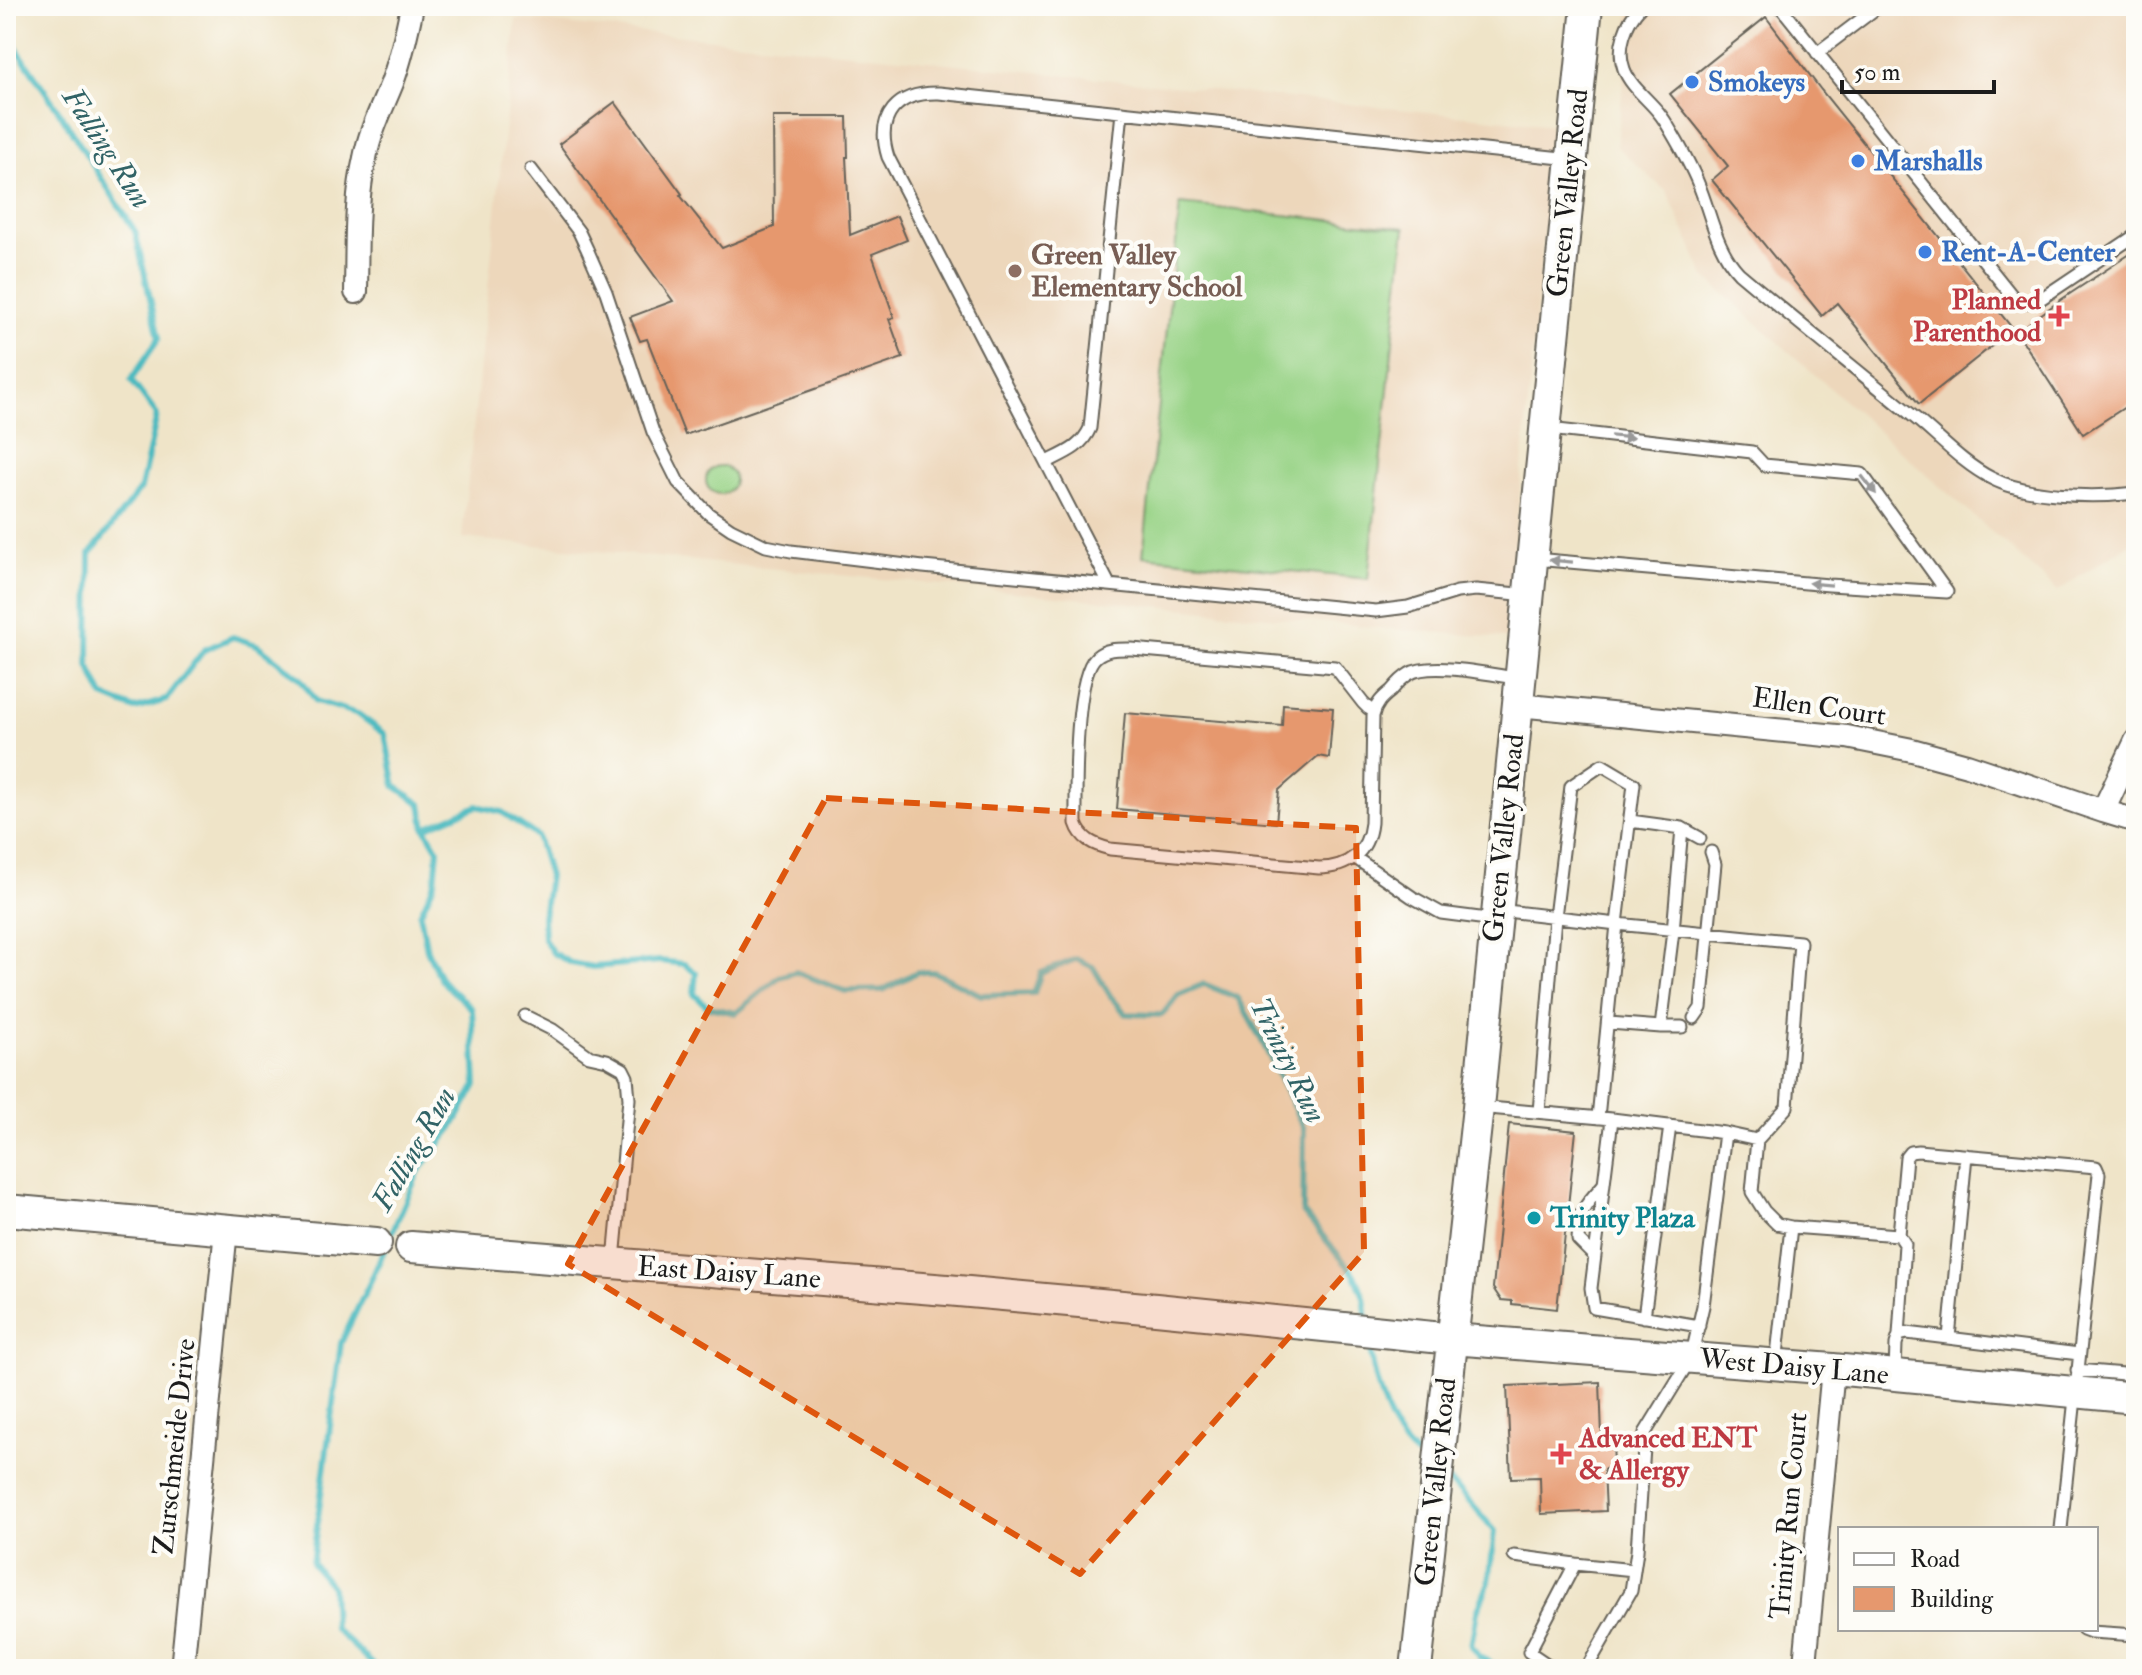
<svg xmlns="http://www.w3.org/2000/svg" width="2142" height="1675" font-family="'IM FELL Double Pica',serif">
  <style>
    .built { fill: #edd7bb }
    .grass { fill: #98d386; stroke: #5a7851; stroke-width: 2 }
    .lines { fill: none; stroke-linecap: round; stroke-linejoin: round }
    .stream { stroke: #4bbac0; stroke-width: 6 }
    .building { fill: #e6986e }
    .lane-casing { stroke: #666258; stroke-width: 15 }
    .street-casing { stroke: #666258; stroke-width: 26 }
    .secondary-casing { stroke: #666258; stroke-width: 34 }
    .lane { stroke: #fff; stroke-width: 11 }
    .street { stroke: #fff; stroke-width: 22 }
    .secondary { stroke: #fff; stroke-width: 30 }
    .oneway { fill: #999 }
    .marked { fill: #de560d; fill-opacity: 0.2; stroke: #de560d; stroke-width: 6; stroke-dasharray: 16 10; stroke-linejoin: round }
    .shop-dot { fill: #3f7fe0; stroke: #fdfcf7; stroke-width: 3 }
    .education-dot { fill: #8d6e63; stroke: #fdfcf7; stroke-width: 3 }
    .health-dot { fill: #e0444e; stroke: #fdfcf7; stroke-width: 3 }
    .culture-dot { fill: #0f9aa8; stroke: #fdfcf7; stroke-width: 3 }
    .labels { text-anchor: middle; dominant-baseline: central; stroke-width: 8; stroke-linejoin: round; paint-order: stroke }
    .shop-label { font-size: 28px; font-weight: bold; fill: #366cbe; stroke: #fdfcf7; text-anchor: start }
    .street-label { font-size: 28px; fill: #1c1c1c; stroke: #fdfcf7 }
    .education-label { font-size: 28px; font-weight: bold; fill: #785e54; stroke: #fdfcf7; text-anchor: start }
    .health-label { font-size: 28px; font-weight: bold; fill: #be3a42; stroke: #fdfcf7; text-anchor: end }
    .culture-label { font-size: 28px; font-weight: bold; fill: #0d838f; stroke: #fdfcf7; text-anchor: start }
    .water-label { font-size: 30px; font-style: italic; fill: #316366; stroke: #fdfcf7 }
  </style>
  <rect width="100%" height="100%" fill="#fdfcf7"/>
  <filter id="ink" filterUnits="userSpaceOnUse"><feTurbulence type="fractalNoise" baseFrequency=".0125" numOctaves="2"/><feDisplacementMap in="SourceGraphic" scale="16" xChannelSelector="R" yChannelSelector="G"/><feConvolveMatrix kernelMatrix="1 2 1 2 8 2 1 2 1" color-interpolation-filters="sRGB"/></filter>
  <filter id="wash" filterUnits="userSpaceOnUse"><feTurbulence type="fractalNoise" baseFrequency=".006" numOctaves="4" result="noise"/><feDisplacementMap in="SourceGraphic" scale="32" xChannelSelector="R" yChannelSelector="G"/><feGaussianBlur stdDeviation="1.8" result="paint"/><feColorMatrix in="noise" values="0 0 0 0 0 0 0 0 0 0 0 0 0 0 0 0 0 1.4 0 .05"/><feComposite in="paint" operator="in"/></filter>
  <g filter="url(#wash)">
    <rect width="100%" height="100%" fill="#efe4c8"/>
    <!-- built -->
    <path class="built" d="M1630,6H2136V539L2058,591L1705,277L1667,192L1617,147Z
      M516,19L1554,125L1506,638L1391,629L462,538Z"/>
    <!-- grass -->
    <path class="grass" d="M1180,204L1405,228L1368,579L1143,556Z
      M706 480a14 14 0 1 1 28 0a14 14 0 1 1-28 0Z"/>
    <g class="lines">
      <!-- stream -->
      <path class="stream" d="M6,33L56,107L135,231L159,338L131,380L157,415L141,488L90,554L89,666L103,696L135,709L166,700L204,650L233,637L257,645L300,678L316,701L358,714L385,734L395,786L421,804L425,828L438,850L435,882L420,914L427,950L441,980L472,1009L476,1085L451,1130L419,1171L372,1278L341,1343L312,1563L332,1587L334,1628L378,1669
        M425,828L477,806L502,812L537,836L549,876L543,917L544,939L553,953L571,963L593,967L660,961L684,964L696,973L694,994L708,1007L736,1013L779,977L796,972L845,991L883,990L917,972H934L981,995L1034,993L1041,973L1076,959L1093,967L1111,997L1126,1014L1162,1015L1178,995L1204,984L1238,998L1262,1041L1304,1129L1303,1212L1355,1275L1364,1297L1367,1320
        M1369,1339C1372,1372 1386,1426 1410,1450C1415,1455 1423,1460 1429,1466
        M1447,1480L1460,1491L1495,1531L1489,1582L1477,1612L1471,1646L1479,1657L1503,1669"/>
    </g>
    <g id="blocks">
      <!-- building -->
      <path class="building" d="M1766,17L1821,90L2013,329L1919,404L1837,303L1822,316L1712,180L1728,166L1670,94Z
        M615,102L682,194L680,195L722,248L774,227L773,117H847L848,157H846L850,235L897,216L907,240L872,254L894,317L889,319L903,358L685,435L647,339L640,341L630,317L673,301L559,144Z
        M2136,250V400L2083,434L2017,332L2062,299Z
        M1283,704L1333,708L1329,758L1318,756L1279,790L1276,823L1117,809L1125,713L1282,726Z
        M1509,1124L1576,1131L1557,1309L1512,1304V1301L1501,1300L1493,1288Z
        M1600,1382L1602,1436H1609L1610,1440H1613L1614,1468L1604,1469L1606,1511L1541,1514L1540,1477L1511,1478L1507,1386Z"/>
    </g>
  </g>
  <g filter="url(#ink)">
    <use href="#blocks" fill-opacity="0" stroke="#666258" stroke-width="2"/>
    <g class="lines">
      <defs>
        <path id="lane" d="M1641,6C1626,22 1616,48 1624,69C1630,86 1648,99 1659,113C1664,119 1668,126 1672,133C1682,150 1691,166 1698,183C1711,213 1715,248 1739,273C1797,322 1856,369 1914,417C1940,438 1962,463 1991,478C2027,497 2095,498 2136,493
          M1780,6L2017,302L2022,303L2039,300L2136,235
          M1817,53L1879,6
          M531,169L579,232L587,249L606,292L653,432L678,482L709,514L731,529L766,546L791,551L923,567L1376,611L1408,607L1457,592L1476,590L1528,595
          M1047,462C1065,453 1082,447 1090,428L1122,112
          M1535,559L1829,585L1947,592L1862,474L1764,465L1752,452L1549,429
          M1109,584L888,157C875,116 897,92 939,93L1571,159
          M1374,711L1368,708L1363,703L1335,667L1132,649C1119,649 1106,648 1096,657C1074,677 1076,790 1076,823C1081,839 1094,845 1110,849L1319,868C1348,868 1368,852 1371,823L1373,716C1376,704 1382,698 1391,691C1396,685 1402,678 1409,674C1430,661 1495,675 1520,679
          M1630,821L1682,828L1700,838
          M1354,857L1412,897L1441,913L1495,920
          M1498,910L1617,924L1598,1118
          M525,1016L553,1030L589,1056L607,1060L623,1069L627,1077L629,1099L614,1260
          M1694,1018L1701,1008L1715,864L1711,852
          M1609,1023L1661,1027L1673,931L1682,828
          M1661,1027H1682
          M1478,1107L1612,1119L1725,1133L1703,1306L1691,1358L1645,1433L1637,1551L1631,1591L1586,1669
          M1539,1112L1555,917L1571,786L1602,765L1634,784L1617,924L1800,942L1787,1107L1757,1140L1725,1133
          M1612,1119L1591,1288L1594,1308L1699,1326
          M1757,1140L1752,1192L1764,1211L1777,1224L1791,1227L1899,1235L1905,1244L1899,1335
          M1899,1235L1906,1157L1910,1152L1918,1151L2096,1167L2099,1174L2061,1529
          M1595,1257L1578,1240C1579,1210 1584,1206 1604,1184
          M1644,1317L1670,1126
          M1949,1338L1966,1155
          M1776,1364L1791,1227
          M2077,1370L2136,1375
          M1895,1372L1896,1344L1899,1335L1907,1333L2079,1354
          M1514,1556L1575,1564
          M2083,1629L2091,1632L2136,1635
          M1554,1669L1529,1652L1575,1564L1634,1570"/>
        <path id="street" d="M356,292C357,248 355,201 365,158C370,131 382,108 392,83C401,58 407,32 412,6
          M1518,705L1847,737L1912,750L1967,765L2103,811
          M2136,741L2103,811L2136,821
          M182,1669L226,1230
          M1807,1669L1805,1664L1833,1369"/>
        <path id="secondary" d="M6,1210L376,1243
          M411,1247L947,1290L1156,1309L1452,1339L1833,1369L2136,1398
          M1416,1669L1478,1107L1587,6"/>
      </defs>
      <!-- lane casing -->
      <use href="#lane" class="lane-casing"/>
      <!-- street casing -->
      <use href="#street" class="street-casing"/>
      <!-- secondary casing -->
      <use href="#secondary" class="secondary-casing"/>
      <!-- lane -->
      <use href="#lane" class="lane"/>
      <!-- street -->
      <use href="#street" class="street"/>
      <!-- secondary -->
      <use href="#secondary" class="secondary"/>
    </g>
    <!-- one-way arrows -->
    <defs><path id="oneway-solid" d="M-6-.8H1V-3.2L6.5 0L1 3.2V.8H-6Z" transform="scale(2)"/></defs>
    <g class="oneway">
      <use href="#oneway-solid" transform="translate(1622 437) rotate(6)"/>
      <use href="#oneway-solid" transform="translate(1869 485) rotate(52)"/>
      <use href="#oneway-solid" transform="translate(1561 561) rotate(-175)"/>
      <use href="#oneway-solid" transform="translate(1820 584) rotate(-175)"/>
    </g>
  </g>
  <!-- marked area -->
  <path class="marked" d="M826,798L1356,828L1364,1252L1080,1574L568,1264Z"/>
  <!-- markers -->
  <g class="shop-dot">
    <circle cx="1692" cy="82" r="8"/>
    <circle cx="1858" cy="161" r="8"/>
    <circle cx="1925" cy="252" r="8"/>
  </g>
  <circle class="education-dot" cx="1015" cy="271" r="8"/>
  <g class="health-dot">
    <path d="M2055 304h8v8h8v8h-8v8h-8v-8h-8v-8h8z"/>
    <path d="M1557 1442h8v8h8v8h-8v8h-8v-8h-8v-8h8z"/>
  </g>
  <circle class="culture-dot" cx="1534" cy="1218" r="8"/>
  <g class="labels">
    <!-- shop labels -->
    <g class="shop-label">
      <text x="1708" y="82">Smokeys</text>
      <text x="1874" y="161">Marshalls</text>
      <text x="1941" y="252">Rent-A-Center</text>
    </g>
    <!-- street labels -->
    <g class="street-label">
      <text transform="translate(1568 193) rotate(-84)">Green Valley Road</text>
      <text transform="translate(1819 707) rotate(8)">Ellen Court</text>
      <text transform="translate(1504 838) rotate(-84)">Green Valley Road</text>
      <text transform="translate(729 1273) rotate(4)">East Daisy Lane</text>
      <text transform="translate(1794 1367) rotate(5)">West Daisy Lane</text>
      <text transform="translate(175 1447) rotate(-84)">Zurschmeide Drive</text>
      <text transform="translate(1436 1482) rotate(-84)">Green Valley Road</text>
      <text transform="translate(1789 1516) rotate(-85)">Trinity Run Court</text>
    </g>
    <!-- education labels -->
    <g class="education-label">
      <text x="1031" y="255">Green Valley<tspan x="1031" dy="32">Elementary School</tspan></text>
    </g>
    <!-- health labels -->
    <g class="health-label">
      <text x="2041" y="300">Planned<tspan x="2041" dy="32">Parenthood</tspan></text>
      <text x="1579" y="1438" text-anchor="start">Advanced ENT<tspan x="1579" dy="32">&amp; Allergy</tspan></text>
    </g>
    <!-- culture labels -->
    <g class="culture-label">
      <text x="1550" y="1218">Trinity Plaza</text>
    </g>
    <!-- water labels -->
    <g class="water-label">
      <text transform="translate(107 148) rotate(57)">Falling Run</text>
      <text transform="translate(1288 1060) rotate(64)">Trinity Run</text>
      <text transform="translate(414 1149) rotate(-60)">Falling Run</text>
    </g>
  </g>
  <!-- margin -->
  <rect width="2142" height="1675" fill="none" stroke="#fdfcf7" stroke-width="32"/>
  <!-- legend -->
  <rect x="1838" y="1527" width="260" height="104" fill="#fdfcf7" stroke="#a3a29f" stroke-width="2"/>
  <rect x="1854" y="1553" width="40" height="12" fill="#ffffff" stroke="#a3a29f" stroke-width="2"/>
  <text x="1910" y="1567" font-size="24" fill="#1c1c1c">Road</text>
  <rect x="1854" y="1587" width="40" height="24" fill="#e6986e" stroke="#a3a29f" stroke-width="2"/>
  <text x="1910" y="1607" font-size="24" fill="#1c1c1c">Building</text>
  <!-- scale -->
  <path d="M1842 80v12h152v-12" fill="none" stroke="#1c1c1c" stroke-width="4"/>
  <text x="1854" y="80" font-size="24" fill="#1c1c1c" stroke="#fdfcf7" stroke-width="6" paint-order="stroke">50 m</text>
</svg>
